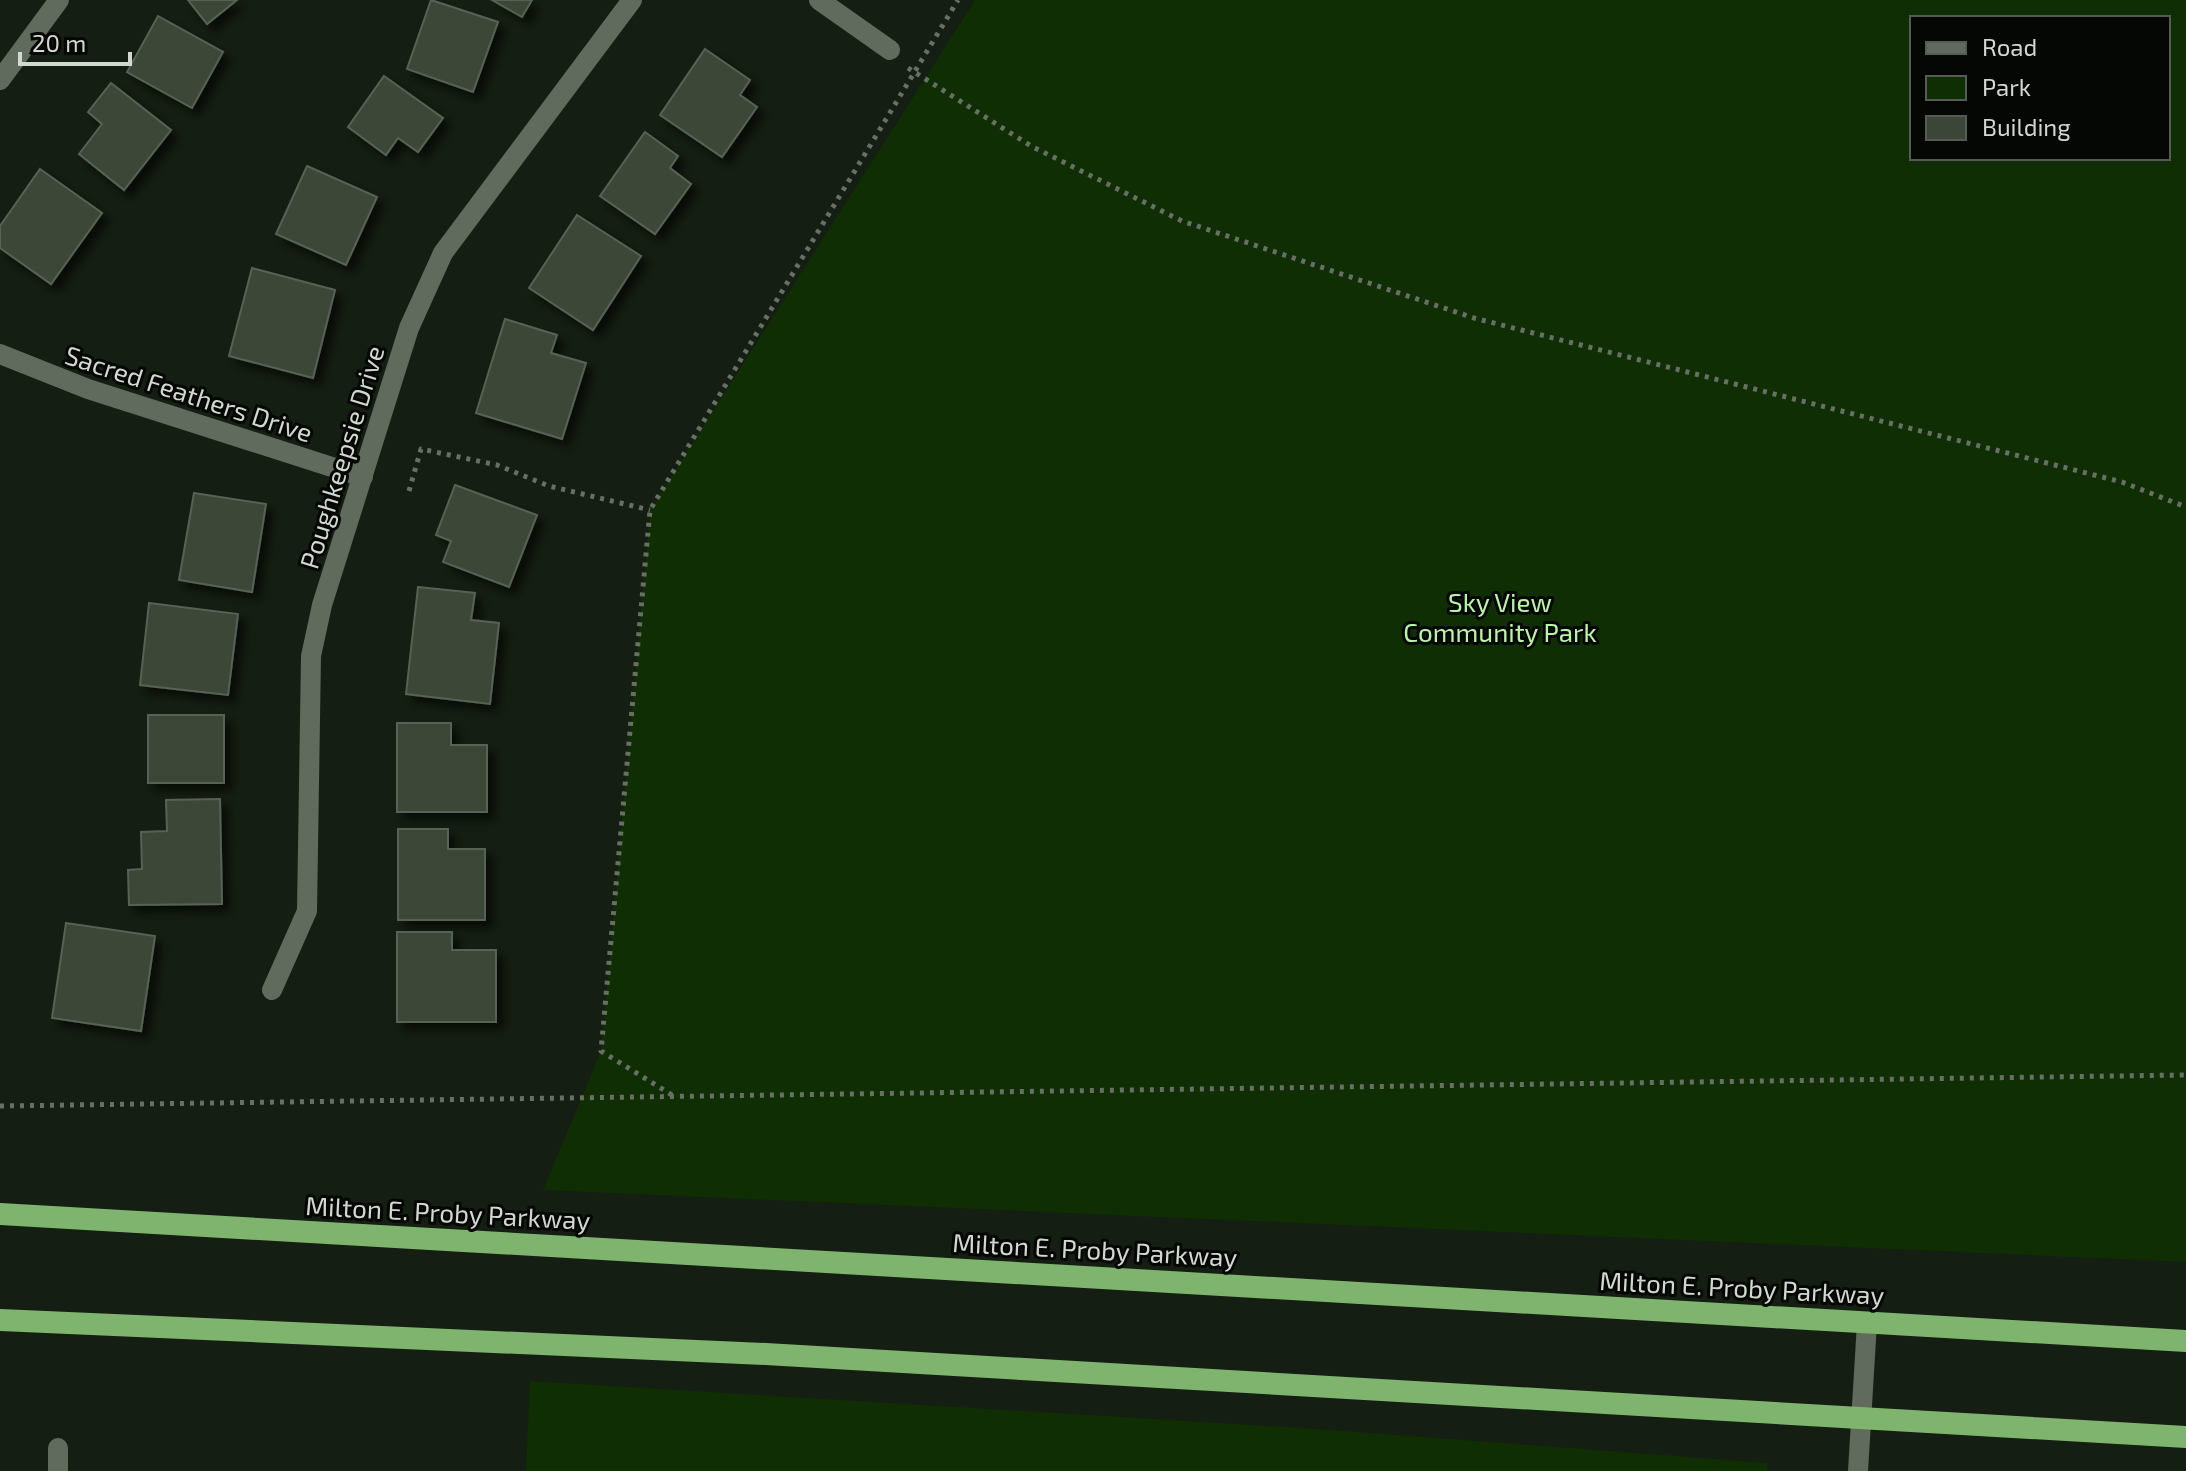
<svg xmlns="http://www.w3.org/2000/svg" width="2186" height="1471" font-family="'Exo 2',sans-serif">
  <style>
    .green { fill: #0f2e04; fill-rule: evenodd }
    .building { fill: #3c4638; stroke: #576254; stroke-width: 2; filter: url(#shadow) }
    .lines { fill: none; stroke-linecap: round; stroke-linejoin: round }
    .path { stroke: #686f65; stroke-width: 5; stroke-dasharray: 4 6; stroke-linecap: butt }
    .minor { stroke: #606b5d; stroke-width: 20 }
    .trunk { stroke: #7fb46e; stroke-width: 22 }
    .labels { text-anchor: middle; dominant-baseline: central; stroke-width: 6; stroke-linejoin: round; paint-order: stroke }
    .street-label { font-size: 26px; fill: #d2d8d0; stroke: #040704 }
    .park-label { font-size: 26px; fill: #b9f5a8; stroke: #040704 }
  </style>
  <defs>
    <filter id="shadow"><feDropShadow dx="7" dy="7" stdDeviation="4" flood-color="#0009"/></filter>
  </defs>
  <rect width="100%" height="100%" fill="#151e12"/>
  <!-- green -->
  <path class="green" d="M975,0H2186V1262L543,1190L601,1051L650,510ZM2168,18V158H1912V18Z
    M530,1381L1318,1429L1767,1463L1768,1471H526Z"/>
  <!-- building -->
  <path class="building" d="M188,0H237L207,24Z
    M431,0L498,22L473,92L407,69Z
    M492,0H532L522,17Z
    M158,16L223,52L192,108L127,72Z
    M705,49L750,80L740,95L757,107L722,157L660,115Z
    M384,76L443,118L418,152L398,138L386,155L348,127Z
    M111,83L171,130L124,190L79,154L102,124L88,112Z
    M645,132L678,156L670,168L691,184L655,234L600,196Z
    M307,166L377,197L346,265L276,234Z
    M40,169L102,213L51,284L0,248V226Z
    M577,215L641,256L593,330L529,288Z
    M252,268L335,290L313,378L229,356Z
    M505,319L557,335L551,353L586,363L562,439L476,413Z
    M455,485L537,515L509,587L443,562L451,541L436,535Z
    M194,493L266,504L252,592L179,580Z
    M418,587L475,593L471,620L499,623L490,704L406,694Z
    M149,603L238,614L228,695L140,685Z
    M148,715H224V783H148Z
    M397,723H451V745H487V812H397Z
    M220,799L222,904L129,905L128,870L142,869L141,832L167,831L166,800Z
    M398,829H448V849H485V920H398Z
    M66,923L155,936L141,1031L52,1018Z
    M397,932H452V950H496V1022H397Z"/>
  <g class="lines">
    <!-- path -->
    <path class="path" d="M908,68L1031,146L1182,221L1474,318L2122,482L2186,507
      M409,491L421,449L497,465L549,486L650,510
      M672,1095L601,1051L650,510L958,0
      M0,1106L2186,1075"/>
    <!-- minor -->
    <path class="minor" d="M819,0L890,50
      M0,80L59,0
      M0,354L88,389L363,477
      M272,990L307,911L311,656L322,605L409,328L443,253L632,0
      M58,1471V1448
      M1858,1471L1867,1323"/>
    <!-- trunk -->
    <path class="trunk" d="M0,1214L2186,1341
      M0,1320L766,1354L2186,1437"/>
  </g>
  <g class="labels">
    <!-- street labels -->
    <g class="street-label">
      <text transform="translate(189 393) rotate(18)">Sacred Feathers Drive</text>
      <text transform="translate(341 457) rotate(-73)">Poughkeepsie Drive</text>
      <text transform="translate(448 1212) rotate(3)">Milton E. Proby Parkway</text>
      <text transform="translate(1095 1249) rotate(3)">Milton E. Proby Parkway</text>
      <text transform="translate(1742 1287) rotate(3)">Milton E. Proby Parkway</text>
    </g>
    <!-- park labels -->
    <g class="park-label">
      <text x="1500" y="601">Sky View<tspan x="1500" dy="30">Community Park</tspan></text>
    </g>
  </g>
  <!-- legend -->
  <rect x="1910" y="16" width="260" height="144" fill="#040704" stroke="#565b56" stroke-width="2"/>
  <rect x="1926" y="42" width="40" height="12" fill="#606b5d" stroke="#565b56" stroke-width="2"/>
  <text x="1982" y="56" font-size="24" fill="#d2d8d0">Road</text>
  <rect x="1926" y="76" width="40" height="24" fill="#0f2e04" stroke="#565b56" stroke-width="2"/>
  <text x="1982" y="96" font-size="24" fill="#d2d8d0">Park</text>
  <rect x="1926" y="116" width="40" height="24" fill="#3c4638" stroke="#565b56" stroke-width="2"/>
  <text x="1982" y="136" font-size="24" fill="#d2d8d0">Building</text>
  <!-- scale -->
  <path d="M20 52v12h110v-12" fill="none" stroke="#d2d8d0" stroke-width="4"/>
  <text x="32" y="52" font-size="24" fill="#d2d8d0" stroke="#040704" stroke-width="6" paint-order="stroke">20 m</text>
</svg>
